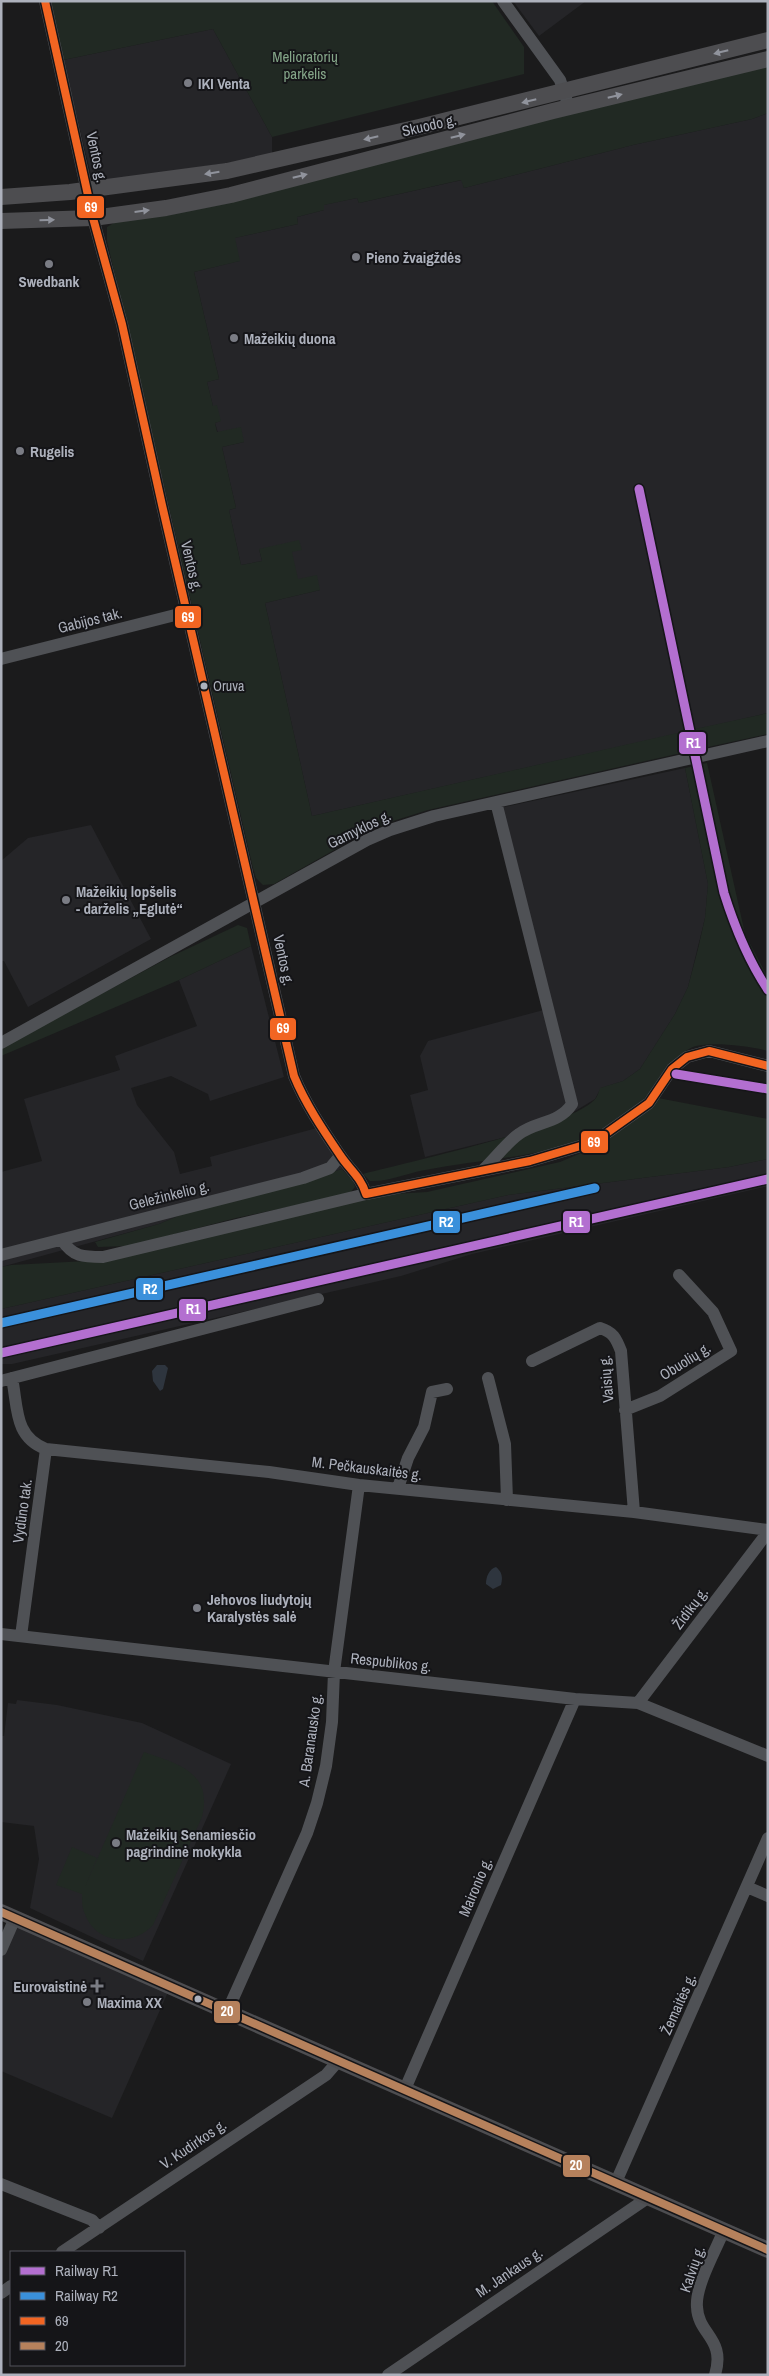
<svg xmlns="http://www.w3.org/2000/svg" width="769" height="2376" font-family="'Archivo Narrow',sans-serif">
  <style>
    .built { fill: #252528 }
    .green { fill: #212923 }
    .water { fill: #2e353e }
    .lines { fill: none; stroke-linecap: round; stroke-linejoin: round }
    .minor { stroke: #4f5155; stroke-width: 12 }
    .major { stroke: #4d4d50; stroke-width: 16 }
    .bus-1-casing { stroke: #151518; stroke-width: 11 }
    .bus-2-casing { stroke: #151518; stroke-width: 11 }
    .bus-1 { stroke: #f26522; stroke-width: 8 }
    .bus-2 { stroke: #b6815c; stroke-width: 8 }
    .rail-1-casing { stroke: #151518; stroke-width: 12 }
    .rail-2-casing { stroke: #151518; stroke-width: 12 }
    .rail-1 { stroke: #b36fd0; stroke-width: 9 }
    .rail-2 { stroke: #3a90db; stroke-width: 9 }
    .oneway { fill: #90939c }
    .poi-dot { fill: #7a7c84; stroke: #151518; stroke-width: 2 }
    .bus-dot { fill: #adb1bc; stroke: #151518; stroke-width: 2 }
    .labels { text-anchor: middle; dominant-baseline: central; stroke-width: 4; stroke-linejoin: round; paint-order: stroke }
    .bus-label { font-size: 14px; fill: #adb1bc; stroke: #151518; text-anchor: start }
    .park-label { font-size: 15px; fill: #85a689; stroke: #151518 }
    .poi-label { font-size: 15px; font-weight: bold; fill: #adb1bc; stroke: #151518; text-anchor: start }
    .street-label { font-size: 15px; fill: #adb1bc; stroke: #151518 }
    .line-badge { stroke: #151518; stroke-width: 2 }
    .badge-label { font-size: 14px; text-anchor: middle; font-weight: bold; fill: #fff }
  </style>
  <rect width="100%" height="100%" fill="#1b1b1c"/>
  <!-- built -->
  <path class="built" d="M513,1H586L539,36Z
    M213,29L272,137V156L100,182L92,179L63,60Z
    M768,113V713L312,816L265,603L320,590L298,580L259,549L262,561L241,565L229,510L236,508L222,447L244,442L218,433L215,423L220,421L213,406L207,382L219,379L194,272L239,261L234,238L298,224L297,217L324,210L323,205L357,198L359,203L462,180L464,188L633,145L752,119Z
    M702,764L720,854L738,926L754,961L768,984V995L742,953L720,894L695,766Z
    M685,768L708,884L705,918L688,987L675,1014L640,1069L623,1081L601,1088L595,1099L567,1116L506,1137L425,1157L410,1095L428,1090L420,1056L428,1041L551,1008L500,808Z
    M91,825L151,939L28,1007L4,961H1V861L28,838Z
    M251,946L284,1077L210,1101L208,1094L171,1076L131,1088L137,1105L174,1152L180,1174L212,1166L210,1157L317,1128L342,1169L301,1182L190,1211L159,1224L1,1267V1172L42,1161L24,1099L120,1070L115,1056L197,1026L179,980Z
    M674,1070L768,1087V1093L673,1076Z
    M768,1159V1186L472,1254L401,1276L12,1364H1V1309L508,1195L729,1167Z
    M17,1700L57,1705L142,1723L231,1764L143,1961L30,1908L39,1859L34,1826L1,1822V1736H4L8,1703L16,1704Z
    M8,1921L168,1992L112,2118L1,2071V1936Z"/>
  <!-- green -->
  <path class="green" d="M50,1H492L524,47V74L272,137L213,29L63,60Z
    M768,65V113L752,119L633,145L464,188L461,180L359,203L357,198L324,205V210L297,217L298,224L235,238L240,261L194,272L219,379L207,382L213,406L217,405L221,421L215,423L217,432L241,427L244,442L222,447L236,508L229,510L241,565L262,561L259,549L299,540L302,550L292,552L298,579L317,575L320,590L265,603L312,816L686,731L690,751L428,810L393,821L366,832L274,884L263,885L256,878L253,868L107,241V227L117,221Z
    M768,713V734L699,749L695,729Z
    M707,763L745,934L768,978V984C756,966 745,947 738,926C720,877 712,816 702,764Z
    M695,766L720,894L728,920L742,953L768,995V1051C750,1046 714,1042 696,1046C678,1050 661,1081 649,1094C634,1109 617,1124 599,1134C585,1142 568,1145 552,1149C510,1159 468,1162 425,1170C407,1173 389,1182 370,1181L363,1174C404,1163 576,1126 596,1098C598,1095 599,1091 600,1088L623,1081L640,1069L675,1014L688,987L698,949L705,918L708,884L685,768Z
    M238,925L247,928L251,946L179,980L1,1056V1048L170,957Z
    M658,1098L768,1119V1159L729,1167L508,1195L1,1309V1267L11,1265L87,1261L317,1209L393,1194L427,1192L560,1162L593,1148Z
    M342,1169L353,1181L355,1187L349,1194L236,1218L129,1246L98,1247L95,1242L159,1224L190,1211L301,1182Z
    M144,1752C178,1764 213,1772 202,1817L153,1925C133,1947 96,1944 85,1914C82,1908 82,1901 82,1894L56,1885L72,1847L97,1858L85,1887Z"/>
  <!-- water -->
  <path class="water" d="M157,1365H165L168,1368L163,1389L160,1391L153,1381L152,1371Z
    M496,1567C502,1572 503,1577 501,1585L493,1589L486,1584C486,1577 489,1569 496,1567Z"/>
  <g class="lines">
    <!-- minor -->
    <path class="minor" d="M45,1L93,218L122,324L162,505L294,1076C305,1103 323,1130 340,1155C349,1169 361,1177 366,1194L530,1161L594,1142L649,1103L672,1069L687,1057L709,1051L768,1066
      M503,1L560,80L569,107
      M1,659L187,612
      M1,1043L367,840L390,830L434,816L768,741
      M483,1170C494,1160 507,1142 519,1134C536,1121 559,1124 572,1104L496,802
      M62,1240C73,1257 83,1257 103,1257L366,1194
      M1,1255L303,1178L330,1168L340,1156
      M532,1361L600,1328C613,1332 616,1338 621,1351L634,1512
      M12,1378C18,1408 14,1437 46,1449L269,1472L359,1485L634,1512L768,1530
      M488,1378L505,1444L507,1500
      M1,1381L318,1299
      M625,1410L660,1396L731,1351L713,1312L679,1275
      M398,1488L408,1458L424,1427L432,1392L447,1389
      M1,1634L575,1699L638,1703L768,1756
      M21,1636L46,1449
      M638,1703L768,1532
      M747,1887L768,1896
      M1,1950L15,1918
      M227,2012L307,1833L317,1803L326,1766L332,1722L334,1672L359,1485
      M405,2089L575,1699
      M616,2182L768,1838
      M1,2184L92,2220L99,2228
      M62,2252L326,2075L339,2060
      M1,2293L11,2286
      M388,2375L649,2197
      M715,2375C726,2338 698,2335 697,2307C695,2286 716,2250 724,2230"/>
    <!-- major -->
    <path class="major" d="M1,197L70,192L227,171L419,127L768,40
      M1,221L93,218L166,208L231,195L553,111L768,59
      M1,1912L768,2250"/>
    <defs>
      <path id="bus-1" d="M45,1L93,218L122,324L162,505L294,1076C305,1103 323,1130 340,1155C349,1169 361,1177 366,1194L530,1161L594,1142L649,1103L672,1069L687,1057L709,1051L768,1066"/>
      <path id="bus-2" d="M1,1912L768,2250"/>
    </defs>
    <!-- bus-1 casing -->
    <use href="#bus-1" class="bus-1-casing"/>
    <!-- bus-2 casing -->
    <use href="#bus-2" class="bus-2-casing"/>
    <!-- bus-1 -->
    <use href="#bus-1" class="bus-1"/>
    <!-- bus-2 -->
    <use href="#bus-2" class="bus-2"/>
    <defs>
      <path id="rail-1" d="M639,489L724,893C735,928 748,960 768,990
        M676,1074L768,1089
        M1,1353L768,1179"/>
      <path id="rail-2" d="M1,1323L595,1188"/>
    </defs>
    <!-- rail-1 casing -->
    <use href="#rail-1" class="rail-1-casing"/>
    <!-- rail-2 casing -->
    <use href="#rail-2" class="rail-2-casing"/>
    <!-- rail-1 -->
    <use href="#rail-1" class="rail-1"/>
    <!-- rail-2 -->
    <use href="#rail-2" class="rail-2"/>
  </g>
  <!-- one-way arrows -->
  <defs><path id="oneway-solid" d="M-6-.8H1V-3.2L6.5 0L1 3.2V.8H-6Z" transform="scale(1.25)"/></defs>
  <g class="oneway">
    <use href="#oneway-solid" transform="translate(721 52) rotate(166)"/>
    <use href="#oneway-solid" transform="translate(615 96) rotate(-14)"/>
    <use href="#oneway-solid" transform="translate(529 101) rotate(166)"/>
    <use href="#oneway-solid" transform="translate(458 136) rotate(-14)"/>
    <use href="#oneway-solid" transform="translate(371 138) rotate(167)"/>
    <use href="#oneway-solid" transform="translate(212 173) rotate(171)"/>
    <use href="#oneway-solid" transform="translate(300 176) rotate(-14)"/>
    <use href="#oneway-solid" transform="translate(142 211) rotate(-7)"/>
    <use href="#oneway-solid" transform="translate(47 220) rotate(-1)"/>
  </g>
  <!-- markers -->
  <g class="poi-dot">
    <circle cx="188" cy="83" r="5"/>
    <circle cx="356" cy="257" r="5"/>
    <circle cx="49" cy="264" r="5"/>
    <circle cx="234" cy="338" r="5"/>
    <circle cx="20" cy="451" r="5"/>
    <circle cx="66" cy="900" r="5"/>
    <circle cx="197" cy="1608" r="5"/>
    <circle cx="116" cy="1843" r="5"/>
    <path d="M94.5 1978.5h5v5h5v5h-5v5h-5v-5h-5v-5h5z"/>
    <circle cx="87" cy="2002" r="5"/>
  </g>
  <g class="bus-dot">
    <circle cx="204" cy="686" r="4.5"/>
    <circle cx="198" cy="1999" r="4.5"/>
  </g>
  <g class="labels">
    <!-- bus labels -->
    <g class="bus-label">
      <text x="213" y="686">Oruva</text>
    </g>
    <!-- park labels -->
    <g class="park-label">
      <text x="305" y="56">Melioratorių<tspan x="305" dy="17">parkelis</tspan></text>
    </g>
    <!-- poi labels -->
    <g class="poi-label">
      <text x="198" y="83">IKI Venta</text>
      <text x="366" y="257">Pieno žvaigždės</text>
      <text x="49" y="281" text-anchor="middle">Swedbank</text>
      <text x="244" y="338">Mažeikių duona</text>
      <text x="30" y="451">Rugelis</text>
      <text x="76" y="891">Mažeikių lopšelis<tspan x="76" dy="17">- darželis „Eglutė“</tspan></text>
      <text x="207" y="1599">Jehovos liudytojų<tspan x="207" dy="17">Karalystės salė</tspan></text>
      <text x="126" y="1834">Mažeikių Senamiesčio<tspan x="126" dy="17">pagrindinė mokykla</tspan></text>
      <text x="87" y="1986" text-anchor="end">Eurovaistinė</text>
      <text x="97" y="2002">Maxima XX</text>
    </g>
    <!-- street labels -->
    <g class="street-label">
      <text transform="translate(429 125) rotate(-13)">Skuodo g.</text>
      <text transform="translate(97 157) rotate(78)">Ventos g.</text>
      <text transform="translate(192 566) rotate(77)">Ventos g.</text>
      <text transform="translate(90 620) rotate(-14)">Gabijos tak.</text>
      <text transform="translate(359 829) rotate(-26)">Gamyklos g.</text>
      <text transform="translate(284 960) rotate(78)">Ventos g.</text>
      <text transform="translate(169 1195) rotate(-14)">Geležinkelio g.</text>
      <text transform="translate(685 1361) rotate(-32)">Obuolių g.</text>
      <text transform="translate(606 1379) rotate(-95)">Vaisių g.</text>
      <text transform="translate(367 1468) rotate(7)">M. Pečkauskaitės g.</text>
      <text transform="translate(22 1511) rotate(-82)">Vydūno tak.</text>
      <text transform="translate(690 1608) rotate(-53)">Židikų g.</text>
      <text transform="translate(391 1662) rotate(6)">Respublikos g.</text>
      <text transform="translate(310 1740) rotate(-82)">A. Baranausko g.</text>
      <text transform="translate(475 1887) rotate(-67)">Maironio g.</text>
      <text transform="translate(678 2004) rotate(-66)">Žemaitės g.</text>
      <text transform="translate(193 2144) rotate(-34)">V. Kudirkos g.</text>
      <text transform="translate(692 2269) rotate(-71)">Kalvių g.</text>
      <text transform="translate(509 2272) rotate(-34)">M. Jankaus g.</text>
    </g>
  </g>
  <g class="line-badge">
    <rect x="76" y="195" width="29" height="24" rx="5" fill="#f26522"/>
    <rect x="174" y="605" width="28" height="24" rx="5" fill="#f26522"/>
    <rect x="678" y="731" width="29" height="24" rx="5" fill="#b36fd0"/>
    <rect x="269" y="1017" width="28" height="24" rx="5" fill="#f26522"/>
    <rect x="580" y="1130" width="29" height="24" rx="5" fill="#f26522"/>
    <rect x="432" y="1210" width="29" height="24" rx="5" fill="#3a90db"/>
    <rect x="562" y="1210" width="29" height="24" rx="5" fill="#b36fd0"/>
    <rect x="135" y="1277" width="29" height="24" rx="5" fill="#3a90db"/>
    <rect x="178" y="1298" width="29" height="24" rx="5" fill="#b36fd0"/>
    <rect x="213" y="2000" width="28" height="24" rx="5" fill="#b6815c"/>
    <rect x="562" y="2154" width="29" height="24" rx="5" fill="#b6815c"/>
  </g>
  <g class="badge-label">
    <text x="91" y="212">69</text>
    <text x="188" y="622">69</text>
    <text x="693" y="748">R1</text>
    <text x="283" y="1033">69</text>
    <text x="594" y="1147">69</text>
    <text x="446" y="1227">R2</text>
    <text x="576" y="1227">R1</text>
    <text x="150" y="1294">R2</text>
    <text x="193" y="1314">R1</text>
    <text x="227" y="2016">20</text>
    <text x="576" y="2170">20</text>
  </g>
  <!-- border -->
  <rect width="769" height="2376" fill="none" stroke="#adb1bc" stroke-width="5"/>
  <!-- legend -->
  <rect x="10" y="2251" width="175" height="115" fill="#151518" stroke="#52535a"/>
  <rect x="20" y="2267" width="25" height="8" fill="#b36fd0" stroke="#52535a"/>
  <text x="55" y="2276" font-size="15" fill="#adb1bc">Railway R1</text>
  <rect x="20" y="2292" width="25" height="8" fill="#3a90db" stroke="#52535a"/>
  <text x="55" y="2301" font-size="15" fill="#adb1bc">Railway R2</text>
  <rect x="20" y="2317" width="25" height="8" fill="#f26522" stroke="#52535a"/>
  <text x="55" y="2326" font-size="15" fill="#adb1bc">69</text>
  <rect x="20" y="2342" width="25" height="8" fill="#b6815c" stroke="#52535a"/>
  <text x="55" y="2351" font-size="15" fill="#adb1bc">20</text>
</svg>
